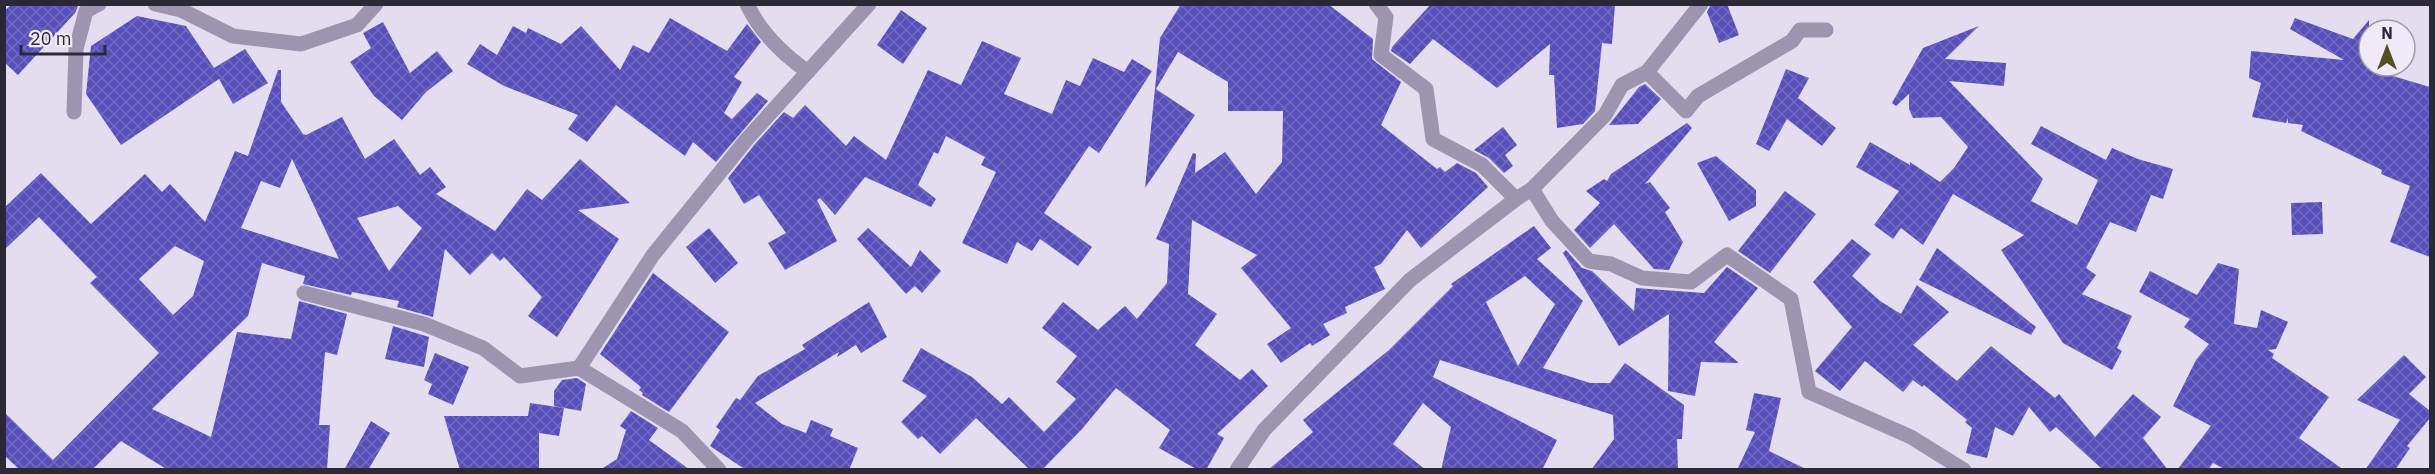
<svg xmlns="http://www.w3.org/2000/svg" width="2435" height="474" font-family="'IBM Plex Sans',sans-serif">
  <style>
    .building { fill: url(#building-cross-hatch); fill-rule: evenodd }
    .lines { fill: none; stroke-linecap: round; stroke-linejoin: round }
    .minor { stroke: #9d95b0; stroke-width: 15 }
  </style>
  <defs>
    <pattern id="building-cross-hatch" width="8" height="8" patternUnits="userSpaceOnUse" patternTransform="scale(1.5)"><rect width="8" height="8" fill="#594fbc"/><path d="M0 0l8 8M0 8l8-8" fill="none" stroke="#726bbe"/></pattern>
  </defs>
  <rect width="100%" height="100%" fill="#e4ddf0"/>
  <!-- building -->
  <path class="building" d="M12,4H79L75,13L18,75L4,62V11Z
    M1181,4H1328L1373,39L1372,59L1401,82L1381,125L1437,169L1440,167L1445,172L1457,163L1476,173L1488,187L1421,248L1407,230L1381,264L1374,267L1385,289L1345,307L1347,313L1323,324L1330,335L1312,346L1310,343L1281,363L1267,344L1291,328L1241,268L1257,255L1192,220L1188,294L1217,314L1195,345L1240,380L1252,369L1268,386L1217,434L1224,438L1206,470H1198L1159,448L1170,430L1116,388L1082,429L1042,470H1030L976,418L940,454L922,436L918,439L901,422L927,396L902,381L921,348L972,377L1002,404L1009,397L1044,432L1076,399L1056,382L1077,356L1042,328L1063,302L1098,330L1125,306L1137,319L1167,283L1169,244L1156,239L1193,153L1196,154L1195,173L1225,152L1256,194L1282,162L1283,111H1228V82L1178,52L1156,89L1195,115L1145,188L1160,38Z
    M1431,4H1615L1612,44L1602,43L1595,111L1583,124L1557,128L1554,75H1549L1550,44L1497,88L1433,39L1410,64L1391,51L1392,47Z
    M1711,4H1727L1739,35L1719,43L1707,12Z
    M901,10L927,28L903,64L877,45Z
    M137,16L186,26L214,68L245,49L268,83L233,104L219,79L121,145L86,94L91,46Z
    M670,18L727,51L747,24L761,42L734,77L742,82L724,113L732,119L757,93L768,101L716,162L693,142L685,156L616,105L587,142L568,129L578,115L504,86L467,64L480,44L497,55L513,26L526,33L528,28L561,44L581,26L620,70L633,45L649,53Z
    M2295,18L2353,39L2369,20V69L2430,87V257L2390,242L2410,186L2381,174L2382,170L2301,131L2303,125L2288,123V118L2286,123L2252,117L2261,83L2249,78L2251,51L2344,60L2290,29Z
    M383,22L410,73L437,51L453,71L426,92L402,120L374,96L350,62L371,48L363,33Z
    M1979,26L1945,59L2006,63L2004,86L1949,81L2043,179L2031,201L2077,225L2098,180L2031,144L2041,126L2106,160L2112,148L2138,159L2173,169L2163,199L2151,195L2136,232L2110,222L2086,268L2096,275L2082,294L2132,316L2117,348L2122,351L2112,370L2063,343L2001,250L2024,235L1953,194L1923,245L1901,228L1893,239L1874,225L1899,191L1856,167L1870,142L1910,165V162L1940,182L1954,168L1968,147L1941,117L1913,118L1909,109V94L1896,106L1892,103L1923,48Z
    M982,41L1021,58L1004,94L1052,114L1066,80L1080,86L1093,58L1124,72L1132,59L1152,71L1099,153L1089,146L1044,213L1092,247L1078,266L1040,239L1032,251L1017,242L1007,264L962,243L996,172L981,165L985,157L946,136L938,154L934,152L918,185L936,199L931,207L865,177L835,215L820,198L817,200L837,241L785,270L768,243L786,233L759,195L744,204L728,178L754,145L784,112L793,118L805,105L846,146L854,136L886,160L928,70L961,85Z
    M1786,69L1809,78L1798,98L1836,128L1822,146L1787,119L1769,151L1756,144Z
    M278,70H281V102L303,134L306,135L342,117L365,159L394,139L420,175L430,167L446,187L436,194L495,231L527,189L542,200L580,159L630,203L578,210L619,239L557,337L528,316L542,297L504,257L500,261L492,253L470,275L445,249L433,317L397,307L399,301L352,292L351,295L303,284L305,276L262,263L248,316L152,409L211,437L237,332L291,339L299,301L347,314L337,355L325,352L319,425H330L327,470H168L121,441L92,470H20L4,455V412L53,460L159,353L90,283L97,277L39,217L4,250V208L41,173L91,224L145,174L162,192L170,184L205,222L235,151L248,156ZM292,159L339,259L241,228L261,181L280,188ZM398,206L422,228L389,271L357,218ZM175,246L204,261L193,296L173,315L139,279Z
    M1645,84L1661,99L1638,124L1609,125L1639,87Z
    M1687,123L1692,128L1645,184L1650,182L1670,208L1665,212L1683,242L1669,270L1654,269L1614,224L1590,248L1574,230L1600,203L1586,191L1604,179L1607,181L1611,174Z
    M1503,127L1517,145L1505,155L1513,166L1504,173L1489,158L1474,150Z
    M1716,156L1756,190V206L1729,221L1697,163Z
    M1785,191L1816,214L1770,273L1738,251Z
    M2322,202L2323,234L2292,235L2291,203Z
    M1534,226L1551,248L1537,259L1583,301L1543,368L1590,383H1610L1625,363L1684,405L1682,439H1677L1678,470H1591L1614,439L1613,415L1440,360L1433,377L1557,440L1542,470H1441L1451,427L1423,403L1393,444L1426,470H1268L1313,432L1303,420L1389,350L1453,286L1451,284ZM1525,276L1555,304L1518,366L1486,302Z
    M709,228L738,263L715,283L686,247Z
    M868,228L911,267L920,250L941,271L922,293L915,286L906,294L857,239Z
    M1852,239L1871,254L1852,276L1880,301L1901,314L1917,285L1949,312L1913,345L1957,381L1991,346L2055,398L2059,394L2095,437L2133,394L2161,417L2143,438L2168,470H2103L2056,427L2050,432L2029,407L2013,436L1995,427L1987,458L1966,453L1972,428L1965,422L1967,420L1924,385L1922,387L1913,380L1903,392L1865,361L1840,391L1815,371L1852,327L1813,282Z
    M1937,248L2036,327L2031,335L1919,280Z
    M1566,250L1582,268L1592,271L1634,311L1636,288L1704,293L1727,267L1758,288L1714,342L1739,363L1701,362L1695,396L1668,391L1669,314L1619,346L1563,253Z
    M2218,263L2239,269L2234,324L2257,328L2261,310L2288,322L2276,349L2268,350L2274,354L2272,358L2329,397L2299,438L2344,470H2226L2213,463L2208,470H2177L2211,426L2173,406L2196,360L2209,344L2184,327L2190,319L2139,292L2150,271L2197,295Z
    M653,273L729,332L669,412L642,395L643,393L639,390L641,387L600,354Z
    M869,302L887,337L861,353L856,345L837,357L839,352L755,403L782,424L806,433L811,420L833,429L830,436L858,448L849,470H746L710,446L720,430L716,427L736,398L740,400L758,376L805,349L802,345Z
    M393,326L429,337L424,367L385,359Z
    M435,353L469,367L453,405L428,394L432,384L424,380Z
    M2404,355L2426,377L2409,394L2430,411V418L2407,446L2410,448L2395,470H2365L2400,420L2357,400Z
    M577,378L586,384L581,411L554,406V391L562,380Z
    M1754,393L1781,398L1769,451L1808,470H1737L1755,432L1746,430Z
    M530,403L564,408L559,436L539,433V470H460L444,416H528Z
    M631,411L658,428L649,440L690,470H600L617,459L626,430L620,426Z
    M371,421L390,433L368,470H344Z"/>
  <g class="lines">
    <!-- minor -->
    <path class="minor" d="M155,4L181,10L233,36L301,44L357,25L376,4
      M747,4C760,32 784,55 808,72
      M1376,4L1386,17L1381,55L1426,89L1433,139L1482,165L1516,199
      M1647,72L1701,4
      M74,112L76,49L86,11L99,4
      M1532,189L1552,221L1589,261L1611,264L1642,278L1691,282L1727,255L1791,299L1809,392L1911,437L1964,470
      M304,293L424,324L483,348L520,376L579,368L653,255L747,139L869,4
      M579,368L682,431L719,470
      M1237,470L1264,430L1410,280L1516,199L1532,189L1605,115L1622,85L1647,72L1686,111L1698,96L1792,41L1800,30H1826"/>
  </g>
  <!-- border -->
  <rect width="2435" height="474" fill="none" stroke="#2b2935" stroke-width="12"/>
  <!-- north arrow -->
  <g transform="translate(2387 48)"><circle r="28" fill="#efe9f8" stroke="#a19caa" stroke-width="1.5"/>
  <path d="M0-4.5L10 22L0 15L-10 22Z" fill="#534f22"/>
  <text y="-9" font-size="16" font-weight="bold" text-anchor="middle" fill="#2b2935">N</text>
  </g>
  <!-- scale -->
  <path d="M21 45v9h84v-9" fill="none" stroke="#2b2935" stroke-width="3"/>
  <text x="30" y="45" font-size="18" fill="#2b2935" stroke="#efe9f8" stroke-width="4.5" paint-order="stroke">20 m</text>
</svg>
